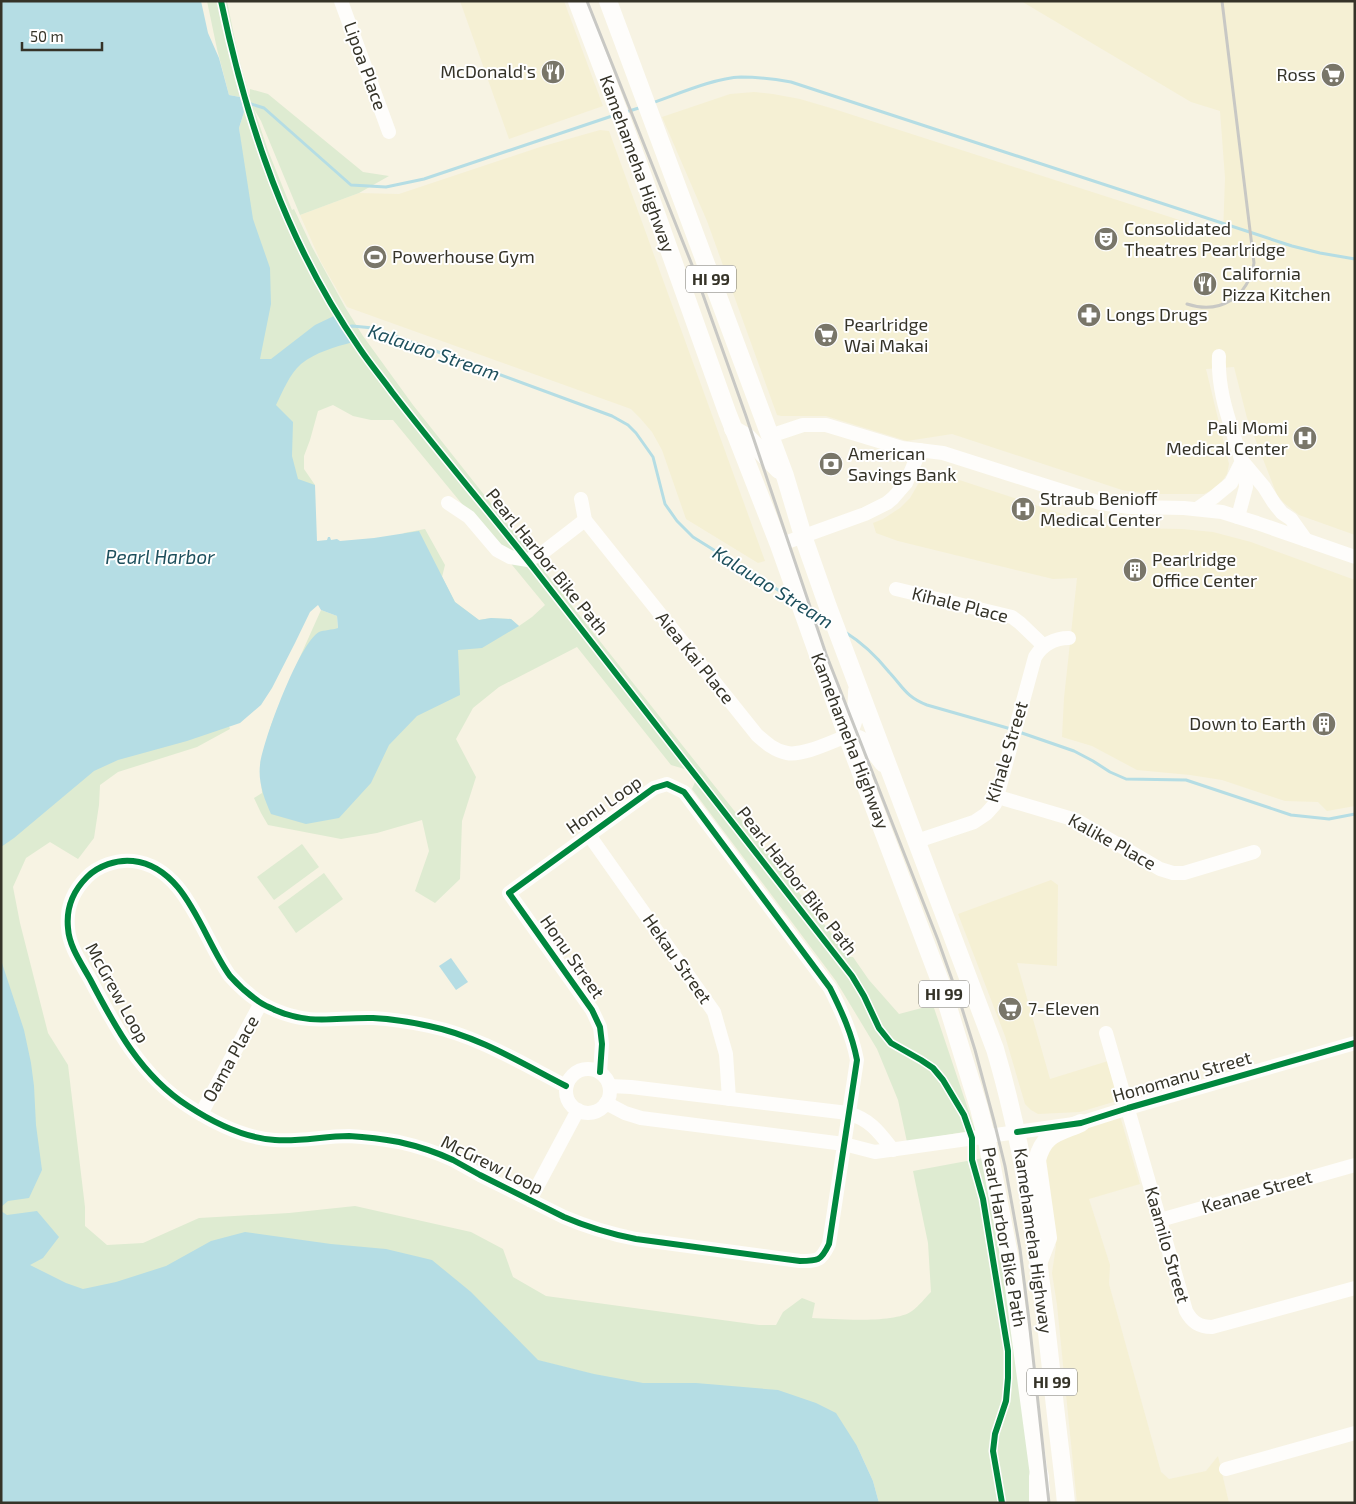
<svg xmlns="http://www.w3.org/2000/svg" width="1356" height="1504" viewBox="0 0 1356 1504" font-family="'Exo 2',sans-serif">
	<style>
		.built { fill: #f5f0d4 }
		.green { fill: #deebd1 }
		.water { fill: #b5dde4 }
		.lines { fill: none; stroke-linecap: round; stroke-linejoin: round }
		.stream { stroke: #b5dde4; stroke-width: 3 }
		.minor { stroke: #fefdfb; stroke-width: 14 }
		.major { stroke: #fefdfb; stroke-width: 18 }
		.highway { stroke: #fefdfb; stroke-width: 20 }
		.rail { stroke: #c8c8c4; stroke-width: 3 }
		.cycleway-casing { stroke: #fff; stroke-width: 9 }
		.cycleway { stroke: #00873e; stroke-width: 6 }
		.labels { text-anchor: middle; stroke-width: 4; stroke-linejoin: round; paint-order: stroke }
		.shield { fill: #fff; stroke: #727068; stroke-width: 1 }
		.shield-label { font-size: 16px; font-weight: bold; fill: #353328 }
		.street-label { font-size: 18px; fill: #353328; stroke: #fff }
		.poi-label { font-size: 18px; fill: #353328; stroke: #fff; text-anchor: start }
		.water-label { font-size: 19px; font-style: italic; fill: #1d4f5c; stroke: #fff }
	</style>
	<rect width="100%" height="100%" fill="#f7f3e3"/>
	<g class="built">
		<polygon points="460,1 564,1 603,106 509,139"/>
		<polygon points="1021,1 1355,1 1355,535 1299,515 1284,503 1277,495 1247,418 1234,367 1206,369 1229,464 1227,474 1220,484 1212,490 1204,494 1149,494 1122,490 952,434 907,441 826,416 781,416 777,415 707,221 662,117 730,94 754,92 773,94 800,99 834,109 1223,234 1225,178 1220,111 1191,102"/>
		<polygon points="600,130 609,131 765,561 758,563 686,519 662,450 652,432 640,418 631,409 347,307 321,262 300,215 359,193 399,194 540,147"/>
		<polygon points="927,472 935,472 1084,521 1100,524 1125,528 1182,529 1213,532 1251,542 1355,580 1355,806 1327,811 1318,802 1285,801 1222,780 1190,775 1137,770 1092,746 1062,737 1064,698 1077,578 1053,579 898,541 876,533 873,523 883,519 900,508 910,498 921,479"/>
		<polygon points="1051,880 1058,885 1057,966 1017,963 1050,1079 1108,1061 1120,1100 1080,1112 1038,1114 1031,1110 1025,1104 1005,1036 958,914"/>
		<polygon points="1120,1116 1140,1184 1089,1199 1110,1265 1109,1284 1161,1472 1169,1479 1206,1471 1218,1456 1229,1503 1077,1503 1057,1305 1052,1273 1056,1246 1046,1169 1045,1153 1054,1139"/>
	</g>
	<g class="green">
		<polygon points="207,1 227,1 238,55 249,95 250,94 250,89 268,94 363,172 389,176 359,193 300,215 261,121 254,109 269,153 292,210 294,209 312,247 345,307 363,336 413,405 850,957 853,957 869,980 899,1014 933,1005 975,1130 907,1142 898,1100 877,1049 836,981 692,789 695,782 688,770 671,765 577,647 499,687 473,708 456,739 476,777 462,821 460,879 435,903 415,891 429,851 422,820 377,833 341,839 268,825 261,813 254,798 262,793 260,765 271,725 286,688 321,610 337,616 338,629 294,697 404,533 425,529 445,565 442,577 455,602 479,620 491,618 511,619 519,626 532,617 545,605 393,420 371,420 353,416 333,405 318,411 310,440 304,456 304,469 315,485 309,496 291,488 265,413 271,359 260,360 249,222 239,128 244,112 240,97 229,95 217,49"/>
		<path d="M225,714l5,15 -33,18 -79,25 -18,13 -1,20 -5,33 -16,21 -28,-17 -24,16 -13,29 7,36 28,110 20,32 17,142v19l22,19 36,-2 56,-25 90,-5 66,-7 116,26 32,17 10,28 33,19 213,29h17l7,-13 19,-14 13,5 -3,15c24,1 82,6 100,-7 7,-5 13,-13 19,-19l-3,-49 -15,-72 70,-13 38,214 8,75 3,56h-153l-6,-22 -16,-35 -91,-40 -738,-120 -27,-63v-379l91,-80z"/>
		<polygon points="302,844 319,867 274,900 257,877"/>
		<polygon points="324,873 343,899 296,933 278,907"/>
	</g>
	<g class="water">
		<path d="M1,1h200l7,32 11,25 10,37 11,2 4,15 -5,16 14,91 17,49 1,36 -11,55h11l44,-34 21,-10 17,27c-18,5 -37,10 -52,22 -12,11 -18,27 -25,41l17,17 -1,34 6,23 17,6 2,56 10,-1 1,-3h2l1,3 6,-1 3,2 34,-3 45,-7 36,71 24,18 12,-2 20,1 8,7 -37,22 -24,2 2,45 -43,21 -28,29 -18,38 -32,35 -33,6 -35,-10c-7,-16 -13,-32 -11,-49 3,-24 39,-122 59,-133 5,-2 13,-2 19,-4l-1,-12 -16,-6 -3,-5 -8,7 -15,31 -23,45 -11,17 -21,18 -53,18 -69,19 -24,11 -80,67 -13,9z"/>
		<polygon points="451,958 468,982 456,990 439,966"/>
		<polygon points="1,960 24,1030 31,1063 34,1086 36,1125 42,1170 29,1198 8,1201 1,1207"/>
		<polygon points="1,1211 7,1215 37,1211 59,1237 43,1258 30,1265 66,1283 83,1289 116,1282 166,1266 211,1241 245,1232 331,1244 386,1249 432,1260 471,1292 538,1360 594,1374 643,1383 696,1383 778,1390 816,1403 836,1413 857,1446 873,1481 879,1503 1,1503"/>
	</g>
	<g class="lines">
		<g class="stream">
			<polyline points="241,103 245,102 264,108 351,185 386,187 424,179 615,115"/>
			<path d="M652,103c26,-9 62,-25 89,-26 18,0 33,2 50,5l501,164 28,7 35,6"/>
			<polyline points="626,112 642,107"/>
			<polyline points="341,328 352,326 373,328 612,416 628,425 636,433 653,457 665,504 677,521 693,537 791,598"/>
			<polyline points="809,609 825,619"/>
			<path d="M845,632c16,10 32,25 44,40 14,15 17,25 38,33l84,24"/>
			<polyline points="1019,732 1074,751 1093,761 1110,772 1126,779 1186,780 1291,815 1329,819 1355,814"/>
		</g>
		<g class="minor">
			<polyline points="341,1 389,132"/>
			<path d="M1219,356c-2,44 17,78 26,119l1,12 -8,30"/>
			<polyline points="770,436 803,425 826,425 902,448 943,453 1100,503 1129,507 1184,508 1222,512 1257,523 1355,557"/>
			<polyline points="1243,462 1264,487 1274,503 1282,513 1291,519 1306,540"/>
			<path d="M581,499l4,21 172,215c9,8 18,16 30,18 16,3 44,-11 60,-17"/>
			<polyline points="448,503 469,517 497,550 510,557 528,560 541,554 585,520"/>
			<polyline points="1197,509 1214,497 1231,483 1242,461"/>
			<polyline points="779,545 865,514 887,503 893,498 906,483 920,450"/>
			<polyline points="896,589 1012,617 1020,623 1044,646"/>
			<polyline points="998,797 1076,820 1160,869 1173,873 1184,873 1254,852"/>
			<polyline points="589,835 714,1012 726,1054 729,1099"/>
			<path d="M917,841l57,-19 12,-8 9,-10 40,-147c8,-13 19,-19 34,-19"/>
			<path d="M1106,1033l80,278c6,11 13,16 26,16l143,-39"/>
			<circle cx="588" cy="1091" r="22"/>
			<path d="M566,1086c-45,-23 -88,-50 -137,-60 -18,-4 -37,-7 -56,-8 -38,-1 -61,8 -98,-8 -6,-3 -12,-5 -17,-9 -10,-7 -20,-16 -28,-25 -28,-38 -43,-109 -97,-115 -16,-2 -35,5 -46,16 -14,14 -21,31 -19,51 1,18 13,35 22,51 25,48 51,97 98,127 26,17 55,32 87,34 25,2 49,-4 74,-4 17,1 34,3 50,6 18,4 37,10 54,18 9,5 18,10 27,15 28,14 56,28 84,42 23,10 47,17 72,22l164,22c18,0 21,0 29,-17l28,-184c-5,-26 -15,-48 -27,-72l-146,-196 -17,-8 -13,4 -145,105 83,117 8,17 2,17 -2,28"/>
			<path d="M610,1086l21,1 217,26c23,7 31,19 45,37"/>
			<polyline points="606,1103 625,1113 641,1118 844,1144 875,1152 1081,1123 1128,1108 1355,1043"/>
			<polyline points="201,1114 261,1003"/>
			<polyline points="530,1200 578,1110"/>
			<polyline points="1160,1220 1355,1165"/>
			<polyline points="1226,1469 1355,1433"/>
		</g>
		<g class="major">
			<polyline points="577,1 637,160 727,412 779,545 847,736 940,981 979,1108 986,1136 1011,1265 1041,1490"/>
			<path d="M608,1l177,475 18,60 25,71 167,442c32,107 45,218 57,329 4,42 10,83 14,125"/>
			<polyline points="733,429 747,437 779,470"/>
			<path d="M847,736c19,3 25,12 36,27"/>
			<path d="M847,736c8,-15 10,-28 10,-45"/>
			<path d="M1039,1261l9,-23 -11,-78c7,-27 21,-27 44,-37"/>
		</g>
		<polyline class="highway" points="1039,1476 1039,1503"/>
		<g class="rail">
			<polyline points="587,1 696,275 746,416 826,654 938,940 960,1002 975,1050 994,1121 1005,1166 1020,1249 1029,1320 1049,1503"/>
			<path d="M1187,304c33,11 61,-7 67,-41l-32,-262"/>
		</g>
		<g class="cycleway-casing">
			<g id="cycleway">
				<path d="M221,1c26,124 66,243 139,348 10,15 22,29 32,43 47,61 97,119 144,179 106,135 211,270 316,405l12,20 15,32 12,15 30,17 12,8 10,12 21,35 8,23v22l11,39 25,152v27l-2,23 -11,33 -2,17 9,52"/>
				<path d="M566,1086c-45,-23 -88,-50 -137,-60 -18,-4 -37,-7 -56,-8 -38,-1 -61,8 -98,-8 -6,-3 -12,-5 -17,-9 -10,-7 -20,-16 -28,-25 -28,-38 -43,-109 -97,-115 -16,-2 -35,5 -46,16 -14,14 -21,31 -19,51 1,18 13,35 22,51 25,48 51,97 98,127 26,17 55,32 87,34 25,2 49,-4 74,-4 17,1 34,3 50,6 18,4 37,10 54,18 9,5 18,10 27,15 28,14 56,28 84,42 23,10 47,17 72,22l164,22c18,0 21,0 29,-17l28,-184c-5,-26 -15,-48 -27,-72l-146,-196 -17,-8 -13,4 -145,105 83,117 8,17 2,17 -2,28"/>
				<polyline points="1017,1132 1081,1123 1128,1108 1355,1043"/>
			</g>
		</g>
		<use href="#cycleway" class="cycleway"/>
	</g>
	<defs>
		<g id="restaurant-disc" transform="scale(1.25)"><circle r="9.5" fill="#797669" stroke="#fff"/><path d="M-5-6h1v4h1v-4h1v4h1v-4h1v5L-1.5 .5V6h-2V.5L-5-1ZM5-6V6H3V1.5H1.5Q1.5-4 5-6Z" fill="#fff"/></g>
		<g id="supermarket-disc" transform="scale(1.25)"><circle r="9.5" fill="#797669" stroke="#fff"/><path d="M-6-5.5h2.5l.6 2H6L4.5 2H-2.5L-4.4-4H-6ZM-1.5 3.2a1.3 1.3 0 1 0 .1 0ZM3 3.2a1.3 1.3 0 1 0 .1 0Z" fill="#fff"/></g>
		<g id="theatre-disc" transform="scale(1.25)"><circle r="9.5" fill="#797669" stroke="#fff"/><path d="M-5-5.5Q0-4 5-5.5V0Q5 5 0 6Q-5 5-5 0ZM-3.3-2.5H-1v1.5H-3.3ZM1-2.5H3.3v1.5H1ZM-2.8 1Q0 5.5 2.8 1Z" fill="#fff"/></g>
		<g id="stadium-disc" transform="scale(1.25)"><circle r="9.5" fill="#797669" stroke="#fff"/><path d="M0-5a6.5 5 0 1 0 0 10a6.5 5 0 1 0 0-10ZM-3.5-1.8h7v3.6h-7Z" fill="#fff"/></g>
		<g id="pharmacy-disc" transform="scale(1.25)"><circle r="9.5" fill="#797669" stroke="#fff"/><path d="M-2-6h4v4h4v4h-4v4h-4v-4h-4v-4h4Z" fill="#fff"/></g>
		<g id="hospital-disc" transform="scale(1.25)"><circle r="9.5" fill="#797669" stroke="#fff"/><path d="M-5-5h3v3.5h4V-5h3V5h-3V1.5h-4V5h-3Z" fill="#fff"/></g>
		<g id="bank-disc" transform="scale(1.25)"><circle r="9.5" fill="#797669" stroke="#fff"/><path d="M-6-4H6V4H-6ZM0-2.3a2.3 2.3 0 1 0 0 4.6a2.3 2.3 0 1 0 0-4.6Z" fill="#fff"/></g>
		<g id="building-disc" transform="scale(1.25)"><circle r="9.5" fill="#797669" stroke="#fff"/><path d="M-4-6H4V6H1V3H-1V6H-4ZM-2.5-4.3h1.7v1.8h-1.7ZM.8-4.3h1.7v1.8H.8ZM-2.5-1h1.7V.8h-1.7ZM.8-1h1.7V.8H.8Z" fill="#fff"/></g>
	</defs>
	<g fill-rule="evenodd">
		<use href="#restaurant-disc" x="553" y="72"/>
		<use href="#supermarket-disc" x="1333" y="75"/>
		<use href="#theatre-disc" x="1106" y="239"/>
		<use href="#stadium-disc" x="375" y="257"/>
		<use href="#restaurant-disc" x="1205" y="284"/>
		<use href="#pharmacy-disc" x="1089" y="315"/>
		<use href="#supermarket-disc" x="826" y="335"/>
		<use href="#hospital-disc" x="1305" y="438"/>
		<use href="#bank-disc" x="831" y="464"/>
		<use href="#hospital-disc" x="1023" y="509"/>
		<use href="#building-disc" x="1135" y="570"/>
		<use href="#building-disc" x="1324" y="724"/>
		<use href="#supermarket-disc" x="1010" y="1009"/>
	</g>
	<g class="labels">
		<g class="shield">
			<rect x="686" y="265.5" width="50" height="27" rx="4"/>
			<rect x="919" y="980.5" width="50" height="27" rx="4"/>
			<rect x="1027" y="1368.5" width="50" height="27" rx="4"/>
		</g>
		<g class="shield-label">
			<text x="711" y="285">HI 99</text>
			<text x="944" y="1000">HI 99</text>
			<text x="1052" y="1388">HI 99</text>
		</g>
		<g class="street-label">
			<text transform="translate(365 66) rotate(70)" y="6">Lipoa Place</text>
			<text transform="translate(637 164) rotate(70)" y="6">Kamehameha Highway</text>
			<text transform="translate(547 562) rotate(51)" y="6">Pearl Harbor Bike Path</text>
			<text transform="translate(960 605) rotate(14)" y="6">Kihale Place</text>
			<text transform="translate(695 658) rotate(51)" y="6">Aiea Kai Place</text>
			<text transform="translate(850 741) rotate(69)" y="6">Kamehameha Highway</text>
			<text transform="translate(1007 752) rotate(-73)" y="6">Kihale Street</text>
			<text transform="translate(604 805) rotate(-35)" y="6">Honu Loop</text>
			<text transform="translate(1112 842) rotate(29)" y="6">Kalike Place</text>
			<text transform="translate(797 881) rotate(52)" y="6">Pearl Harbor Bike Path</text>
			<text transform="translate(572 957) rotate(55)" y="6">Honu Street</text>
			<text transform="translate(677 959) rotate(55)" y="6">Hekau Street</text>
			<text transform="translate(117 993) rotate(61)" y="6">McGrew Loop</text>
			<text transform="translate(231 1059) rotate(-61)" y="6">Oama Place</text>
			<text transform="translate(1182 1077) rotate(-16)" y="6">Honomanu Street</text>
			<text transform="translate(492 1165) rotate(26)" y="6">McGrew Loop</text>
			<text transform="translate(1257 1192) rotate(-16)" y="6">Keanae Street</text>
			<text transform="translate(1004 1237) rotate(80)" y="6">Pearl Harbor Bike Path</text>
			<text transform="translate(1033 1241) rotate(82)" y="6">Kamehameha Highway</text>
			<text transform="translate(1167 1245) rotate(74)" y="6">Kaamilo Street</text>
		</g>
		<g class="poi-label">
			<text x="536" y="78" text-anchor="end">McDonald's</text>
			<text x="1316" y="81" text-anchor="end">Ross</text>
			<text x="1124" y="235">Consolidated<tspan x="1124" dy="21">Theatres Pearlridge</tspan></text>
			<text x="392" y="263">Powerhouse Gym</text>
			<text x="1222" y="280">California<tspan x="1222" dy="21">Pizza Kitchen</tspan></text>
			<text x="1106" y="321">Longs Drugs</text>
			<text x="844" y="331">Pearlridge<tspan x="844" dy="21">Wai Makai</tspan></text>
			<text x="1288" y="434" text-anchor="end">Pali Momi<tspan x="1288" dy="21">Medical Center</tspan></text>
			<text x="848" y="460">American<tspan x="848" dy="21">Savings Bank</tspan></text>
			<text x="1040" y="505">Straub Benioff<tspan x="1040" dy="21">Medical Center</tspan></text>
			<text x="1152" y="566">Pearlridge<tspan x="1152" dy="21">Office Center</tspan></text>
			<text x="1306" y="730" text-anchor="end">Down to Earth</text>
			<text x="1028" y="1015">7-Eleven</text>
		</g>
		<g class="water-label">
			<text transform="translate(434 352) rotate(19)" y="7">Kalauao Stream</text>
			<text x="160" y="564">Pearl Harbor</text>
			<text transform="translate(773 587) rotate(32)" y="7">Kalauao Stream</text>
		</g>
	</g>
	<rect width="1356" height="1504" fill="none" stroke="#353328" stroke-width="5"/>
	<path d="M22 42v8h80v-8" fill="none" stroke="#353328" stroke-width="2.5"/>
	<text x="30" y="42" font-size="15" fill="#353328" stroke="#ffffff" stroke-width="4" paint-order="stroke">50 m</text>
</svg>
